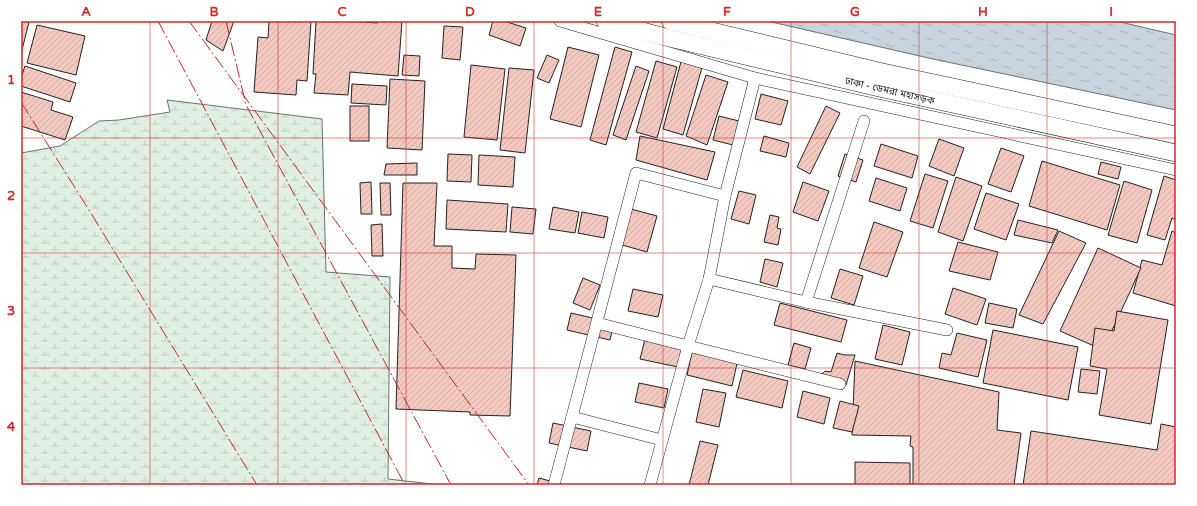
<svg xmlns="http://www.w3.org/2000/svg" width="1197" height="506" viewBox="0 0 1197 506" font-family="'Varela Round','Noto Sans Bengali',sans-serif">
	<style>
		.wetland { fill: url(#wetland-marsh); stroke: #6f6f6f }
		.water { fill: url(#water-ripples); stroke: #6f6f6f }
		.building { fill: url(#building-hatch); stroke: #222 }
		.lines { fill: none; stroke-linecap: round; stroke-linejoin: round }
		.street-casing { stroke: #222; stroke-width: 12 }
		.primary-casing { stroke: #222; stroke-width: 18 }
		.street { stroke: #fff; stroke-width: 11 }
		.primary { stroke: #fff; stroke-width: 17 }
		.power { stroke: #c62828; stroke-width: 1; stroke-dasharray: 14 3 2 3; stroke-linecap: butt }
		.grid { fill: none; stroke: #d62828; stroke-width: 1; stroke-opacity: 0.55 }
		.labels { text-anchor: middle; stroke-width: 3; stroke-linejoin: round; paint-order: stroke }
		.street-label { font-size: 10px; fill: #222; stroke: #fff }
		.neatline { fill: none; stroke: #d62828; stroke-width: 1.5 }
		.grid-label { font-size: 13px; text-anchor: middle; font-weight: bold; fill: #d62828 }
	</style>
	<defs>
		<pattern id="wetland-marsh" width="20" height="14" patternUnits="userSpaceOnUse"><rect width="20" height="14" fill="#e0efe3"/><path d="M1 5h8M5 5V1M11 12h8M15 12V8" fill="none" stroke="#c0cdc2"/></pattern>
		<pattern id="water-ripples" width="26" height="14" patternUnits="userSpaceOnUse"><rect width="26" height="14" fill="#c7d3dd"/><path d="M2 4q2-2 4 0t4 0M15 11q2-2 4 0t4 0" fill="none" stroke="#abb5bd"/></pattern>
		<pattern id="building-hatch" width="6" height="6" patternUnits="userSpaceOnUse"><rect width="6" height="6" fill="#f3c9c0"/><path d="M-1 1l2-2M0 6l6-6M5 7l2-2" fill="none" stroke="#d0aca5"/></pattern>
	</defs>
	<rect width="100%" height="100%" fill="#fff"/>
	<polygon class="wetland" points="167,100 322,119 326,272 390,277 388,479 441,485 23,485 21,482 21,153 60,146 99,121 119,120 170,112"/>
	<polygon class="water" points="767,21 1116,21 1176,35 1176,110 933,59"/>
	<g class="building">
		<polygon points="21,21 29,22 21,54"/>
		<polygon points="212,21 234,21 223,51 206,40"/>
		<polygon points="269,21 311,21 307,81 297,80 296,95 254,92 258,37 268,38"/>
		<polygon points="316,21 349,21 377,23 377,21 402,21 398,76 350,72 348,95 314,93 316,74 313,74"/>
		<polygon points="493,21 504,21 526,28 520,46 489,35"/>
		<polygon points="37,25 85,36 76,75 27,63"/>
		<polygon points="444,26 463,27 460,60 442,58"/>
		<polygon points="568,47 599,55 581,127 550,119"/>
		<polygon points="615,47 632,52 606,145 590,140"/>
		<polygon points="404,55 420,56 419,76 402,75"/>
		<polygon points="547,55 559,60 549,83 537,78"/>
		<polygon points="682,58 703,64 683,135 663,129"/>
		<polygon points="656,61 677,67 657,138 636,132"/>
		<polygon points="471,65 505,69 497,140 464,137"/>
		<polygon points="25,66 76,83 70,102 21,86 21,78"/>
		<polygon points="636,66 649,71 626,140 613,135"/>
		<polygon points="509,68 534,70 525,153 500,150"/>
		<polygon points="706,75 728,82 707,145 686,136"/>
		<polygon points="390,79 425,81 422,150 387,148"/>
		<polygon points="352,84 387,86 386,105 351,103"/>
		<polygon points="21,92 53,102 51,110 73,117 65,140 21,126"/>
		<polygon points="761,94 788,101 781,125 755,119"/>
		<rect x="350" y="106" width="19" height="35"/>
		<polygon points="826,106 840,113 810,174 797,167"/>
		<polygon points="719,116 739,121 733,145 713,140"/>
		<polygon points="640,136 715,152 707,180 636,160"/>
		<polygon points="764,136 789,143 786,157 760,151"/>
		<polygon points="939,139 964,148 954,176 929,166"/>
		<polygon points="881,144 918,156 912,178 874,166"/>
		<polygon points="1001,148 1024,156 1011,192 988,184"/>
		<polygon points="448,154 472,155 471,182 447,181"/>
		<polygon points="845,154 863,160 856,182 838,176"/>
		<polygon points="479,155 515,157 513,187 478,185"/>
		<polygon points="1042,161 1120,185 1107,230 1029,206"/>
		<polygon points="1101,162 1121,167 1118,179 1098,174"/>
		<polygon points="417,163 417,175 384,175 386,164"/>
		<polygon points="925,174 948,181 933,228 910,221"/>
		<polygon points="1164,176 1176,180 1176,220 1172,218 1165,240 1147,235"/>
		<polygon points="956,177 982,186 963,241 938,232"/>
		<polygon points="876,178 907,188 900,211 869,201"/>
		<polygon points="1124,181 1152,190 1137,243 1108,235"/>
		<polygon points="371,182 372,214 361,214 360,183"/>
		<polygon points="803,182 829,191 818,221 793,212"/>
		<polygon points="380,183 390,183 391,215 381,215"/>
		<polygon points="403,183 437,183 434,246 452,246 452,268 475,269 476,254 516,255 510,416 470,415 470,412 396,409"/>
		<polygon points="739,191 756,195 749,224 731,219"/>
		<polygon points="986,193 1019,204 1006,240 974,229"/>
		<polygon points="447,200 508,204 506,232 446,229"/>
		<polygon points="512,207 536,209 533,234 510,232"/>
		<polygon points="553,207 579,212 575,233 549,229"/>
		<polygon points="631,209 657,216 647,252 622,245"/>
		<polygon points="582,212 608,217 604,238 578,233"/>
		<polygon points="770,215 779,217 777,228 781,229 778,245 764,242"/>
		<polygon points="1018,220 1058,230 1052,243 1014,235"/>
		<polygon points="874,222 903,232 887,277 859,268"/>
		<polygon points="382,224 383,256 372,256 371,225"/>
		<polygon points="1059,231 1086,243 1043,324 1019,315"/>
		<polygon points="1172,231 1176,233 1176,306 1133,293 1142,260 1162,265"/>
		<polygon points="958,242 998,252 990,280 949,271"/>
		<polygon points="1098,248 1141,268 1103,350 1060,331"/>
		<polygon points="765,259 783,263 777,287 760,282"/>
		<polygon points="840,269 863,276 854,305 831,298"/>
		<polygon points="583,278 600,285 590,310 573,303"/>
		<polygon points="953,288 986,299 977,325 945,314"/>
		<polygon points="633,289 663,295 658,317 628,311"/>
		<polygon points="780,303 847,320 841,342 774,325"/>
		<polygon points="989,303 1017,309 1013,328 985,323"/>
		<polygon points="1117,311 1168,320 1151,424 1099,415 1107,369 1090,366 1095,328 1114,331"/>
		<polygon points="571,313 614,323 610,340 567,330"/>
		<polygon points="883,325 910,332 902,365 875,359"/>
		<polygon points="993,330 1078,347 1068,400 983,383"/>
		<polygon points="957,333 987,340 978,377 939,368 942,353 951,355"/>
		<polygon points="645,339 682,347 678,367 640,359"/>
		<polygon points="794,343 811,348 805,369 788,365"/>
		<polygon points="693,348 738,359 732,386 687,375"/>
		<polygon points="837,353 845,355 855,355 846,385 836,388 821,375 825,371 831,372"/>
		<polygon points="855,361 999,392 997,430 1021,433 1014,485 913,485 913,447 910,446 911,436 852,435"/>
		<polygon points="1081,369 1100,371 1097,394 1078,392"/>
		<polygon points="743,370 788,381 782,408 736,397"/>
		<polygon points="639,383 668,389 664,408 635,402"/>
		<polygon points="703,389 726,393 719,427 696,422"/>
		<polygon points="803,391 830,398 824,424 797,417"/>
		<polygon points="840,401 859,406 852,432 833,428"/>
		<polygon points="553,423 591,431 587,451 549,443"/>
		<polygon points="1161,424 1176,427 1176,485 1023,485 1031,431 1157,450"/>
		<polygon points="700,441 718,445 708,485 689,485"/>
		<polygon points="855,462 910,463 910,485 855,485"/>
		<polygon points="539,478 565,485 537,485"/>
	</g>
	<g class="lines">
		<g class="street-casing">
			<g id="street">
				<polyline points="560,21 755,78 1176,170"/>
				<polyline points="755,78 725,196 709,279 688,346 840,384"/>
				<polyline points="709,279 806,302 947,330"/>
				<polyline points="806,302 864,121"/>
				<polyline points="597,323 688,346 650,485"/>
				<polyline points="572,417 662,440"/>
				<polyline points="554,485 636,173 725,196"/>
			</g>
		</g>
		<g class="primary-casing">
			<g id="primary">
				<polyline points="605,21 661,36 875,87 1176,153"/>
				<polyline points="670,21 878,71 1176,135"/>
			</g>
		</g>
		<use href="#street" class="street"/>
		<use href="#primary" class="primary"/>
		<g class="power">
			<polyline points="158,21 405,485"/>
			<polyline points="189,21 529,485"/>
			<polyline points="226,21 246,105 451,485"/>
			<polyline points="21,102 89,210 257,485"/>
		</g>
	</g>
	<path class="grid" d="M150,21v464M278,21v464M406,21v464M534,21v464M663,21v464M791,21v464M919,21v464M1047,21v464M21,138h1155M21,253h1155M21,368h1155"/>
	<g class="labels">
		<g class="street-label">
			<text transform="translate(890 90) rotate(13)" y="4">ঢাকা - ডেমরা মহাসড়ক</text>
		</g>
	</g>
	<rect width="1197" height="506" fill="none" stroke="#ffffff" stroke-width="44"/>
	<rect x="22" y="22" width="1153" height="462" class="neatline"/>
	<g class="grid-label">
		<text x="86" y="16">A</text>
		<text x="214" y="16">B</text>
		<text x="342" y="16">C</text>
		<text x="470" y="16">D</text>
		<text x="598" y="16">E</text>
		<text x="727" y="16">F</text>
		<text x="855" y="16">G</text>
		<text x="983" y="16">H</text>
		<text x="1111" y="16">I</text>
		<text x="11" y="84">1</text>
		<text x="11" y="200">2</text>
		<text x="11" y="315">3</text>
		<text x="11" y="431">4</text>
	</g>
</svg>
